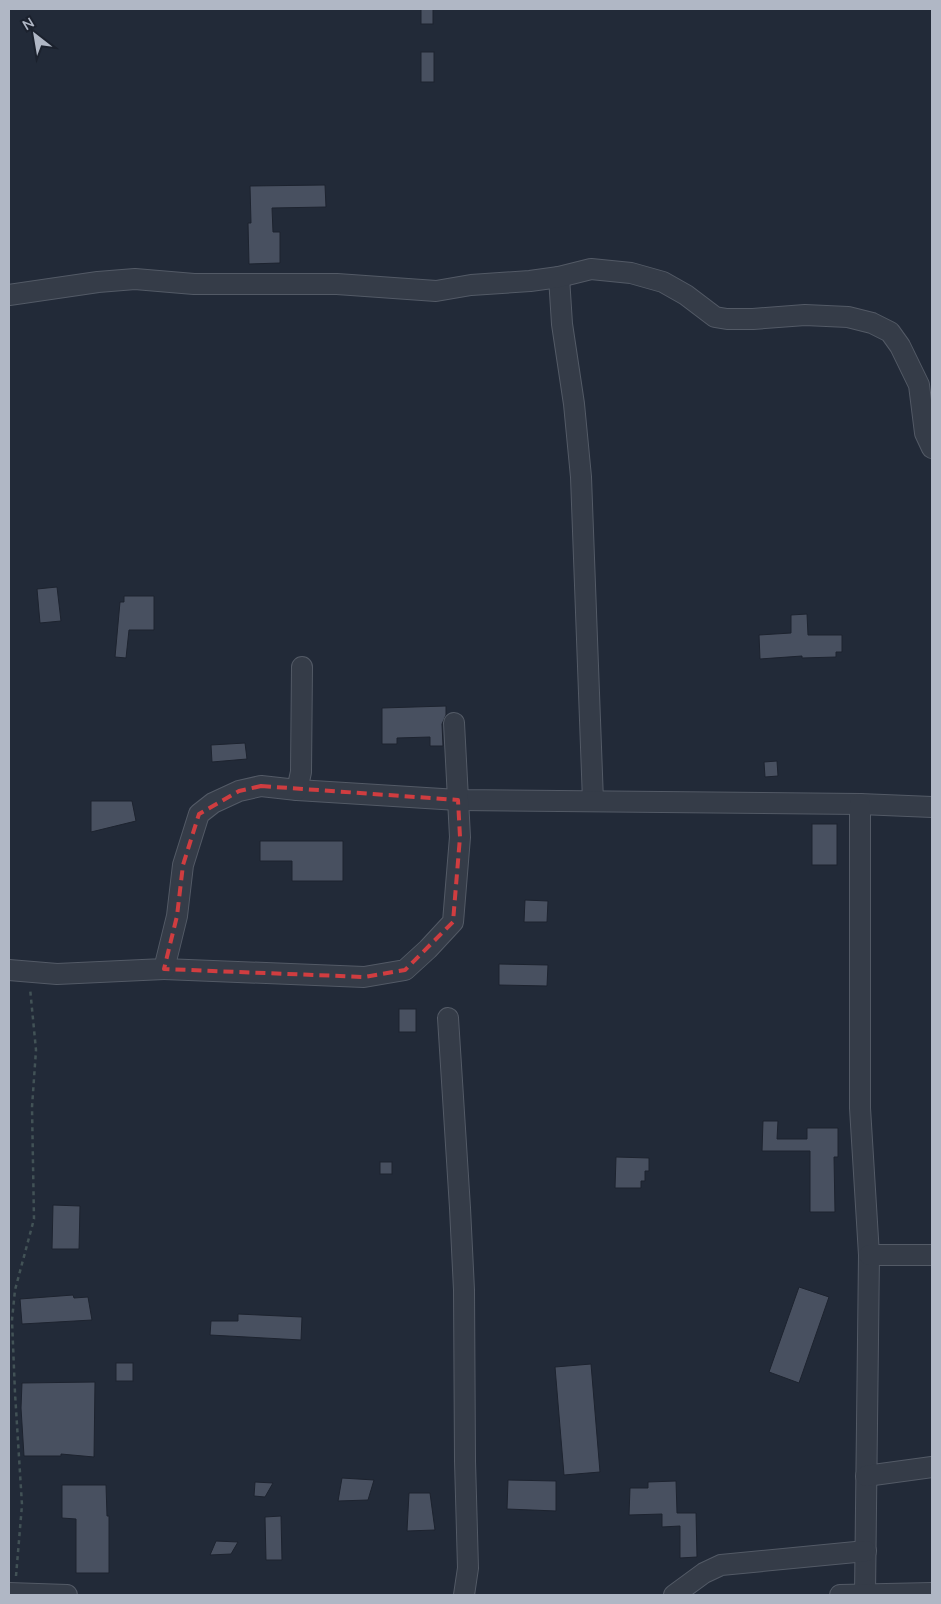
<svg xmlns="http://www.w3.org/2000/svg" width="941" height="1604" viewBox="0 0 941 1604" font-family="Mulish,sans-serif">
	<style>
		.building { fill: #485060; stroke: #1d232f }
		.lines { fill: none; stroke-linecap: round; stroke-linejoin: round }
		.minor-casing { stroke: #535a66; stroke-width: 22 }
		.path { stroke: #425256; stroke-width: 2.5; stroke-dasharray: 4 4; stroke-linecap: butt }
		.minor { stroke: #353c48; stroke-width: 20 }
		.marked { fill: none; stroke: #d03d40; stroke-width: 4; stroke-dasharray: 10 6; stroke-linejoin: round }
	</style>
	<rect width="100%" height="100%" fill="#222a38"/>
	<g class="building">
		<rect x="421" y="9" width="12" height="15"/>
		<rect x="421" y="52" width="13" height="30"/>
		<polygon points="325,185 326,207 272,208 273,232 280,232 280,263 249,264 248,223 251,223 250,186"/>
		<polygon points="57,587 61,621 40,623 37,589"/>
		<polygon points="124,596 154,596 154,630 129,630 126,658 115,657 120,602 124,602"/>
		<polygon points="807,614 808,635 842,635 842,652 836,652 836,657 802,658 802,656 760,659 759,635 791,633 791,615"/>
		<polygon points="446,706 446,715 442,724 443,746 430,746 430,737 397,738 397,744 382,744 382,708"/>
		<polygon points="245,743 247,759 212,762 211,745"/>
		<polygon points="777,761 778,776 765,777 764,762"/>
		<polygon points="91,801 132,801 136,821 91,832"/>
		<rect x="812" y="824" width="25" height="41"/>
		<polygon points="260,841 343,841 343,881 292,881 292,861 260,861"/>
		<polygon points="525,900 548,901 547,922 524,922"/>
		<polygon points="499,964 548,965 547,986 499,985"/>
		<rect x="399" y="1009" width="17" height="23"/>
		<polygon points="763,1121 778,1121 777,1139 807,1139 807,1128 838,1128 838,1157 834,1157 835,1212 810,1212 810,1151 762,1151"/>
		<polygon points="616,1157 649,1158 649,1171 645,1171 645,1181 641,1181 641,1188 615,1188"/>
		<rect x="380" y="1162" width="12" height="12"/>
		<polygon points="53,1205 80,1206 79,1249 52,1249"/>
		<polygon points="799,1287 829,1297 799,1383 769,1372"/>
		<polygon points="73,1295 74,1298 88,1297 92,1320 22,1324 20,1299"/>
		<polygon points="238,1314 302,1317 301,1340 210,1335 211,1321 238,1321"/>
		<rect x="116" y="1363" width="17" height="18"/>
		<polygon points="591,1364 600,1472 564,1475 555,1367"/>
		<polygon points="95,1382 94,1457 61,1454 61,1456 24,1456 21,1408 22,1383"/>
		<polygon points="342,1478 374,1480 368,1500 338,1501"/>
		<polygon points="508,1480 556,1481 556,1511 507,1509"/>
		<polygon points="676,1481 677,1513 696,1513 697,1557 680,1558 680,1526 662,1527 662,1514 629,1515 630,1488 648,1488 648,1482"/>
		<polygon points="255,1482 273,1483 265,1497 254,1496"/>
		<polygon points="62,1485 106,1485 107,1516 109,1516 109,1573 76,1573 76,1519 62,1518"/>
		<polygon points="409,1493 430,1493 435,1530 407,1531"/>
		<polygon points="281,1516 282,1560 266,1560 265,1517"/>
		<polygon points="216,1541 238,1542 231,1554 210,1555"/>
	</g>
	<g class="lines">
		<g class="minor-casing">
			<g id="minor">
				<polyline points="559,277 562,324 574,404 581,477 593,801"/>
				<polyline points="9,295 98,282 135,279 194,284 337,284 436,291 471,285 530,281 559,277 591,269 631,273 663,282 686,295 715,317 727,319 753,319 805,315 848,317 872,323 890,332 900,346 919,385 925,433 932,448"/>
				<polyline points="297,790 458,800 860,804 932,807"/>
				<polyline points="860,804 860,1108 869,1255 865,1594"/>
				<polyline points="164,969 364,977 405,970 428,949 453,922 460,837 454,723"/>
				<polyline points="9,970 57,974 164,969 177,916 183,865 199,814 213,803 239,791 261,786 297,790 301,772 302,667"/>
				<polyline points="448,1018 460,1208 464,1290 465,1461 468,1568 464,1595"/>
				<polyline points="869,1255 932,1255"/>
				<polyline points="866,1476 932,1467"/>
				<polyline points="9,1593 67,1595"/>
				<polyline points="674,1595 704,1573 721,1565 866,1551"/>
				<polyline points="840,1595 932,1593"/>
			</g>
		</g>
		<polyline class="path" points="16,1576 22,1505 15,1393 12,1320 15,1290 34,1219 32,1107 36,1050 30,988"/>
		<use href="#minor" class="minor"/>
	</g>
	<path class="marked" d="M261,786l197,14 2,37 -7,85 -48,48 -41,7 -200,-8 13,-53 6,-51 16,-51 40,-23z"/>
	<rect width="941" height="1604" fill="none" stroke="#b0b7c5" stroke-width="20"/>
	<g transform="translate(35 35) rotate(329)" stroke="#1b212d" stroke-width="4" paint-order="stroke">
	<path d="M0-4L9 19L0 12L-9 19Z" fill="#b0b7c5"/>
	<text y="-8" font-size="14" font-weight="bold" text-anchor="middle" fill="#b0b7c5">N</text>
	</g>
</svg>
